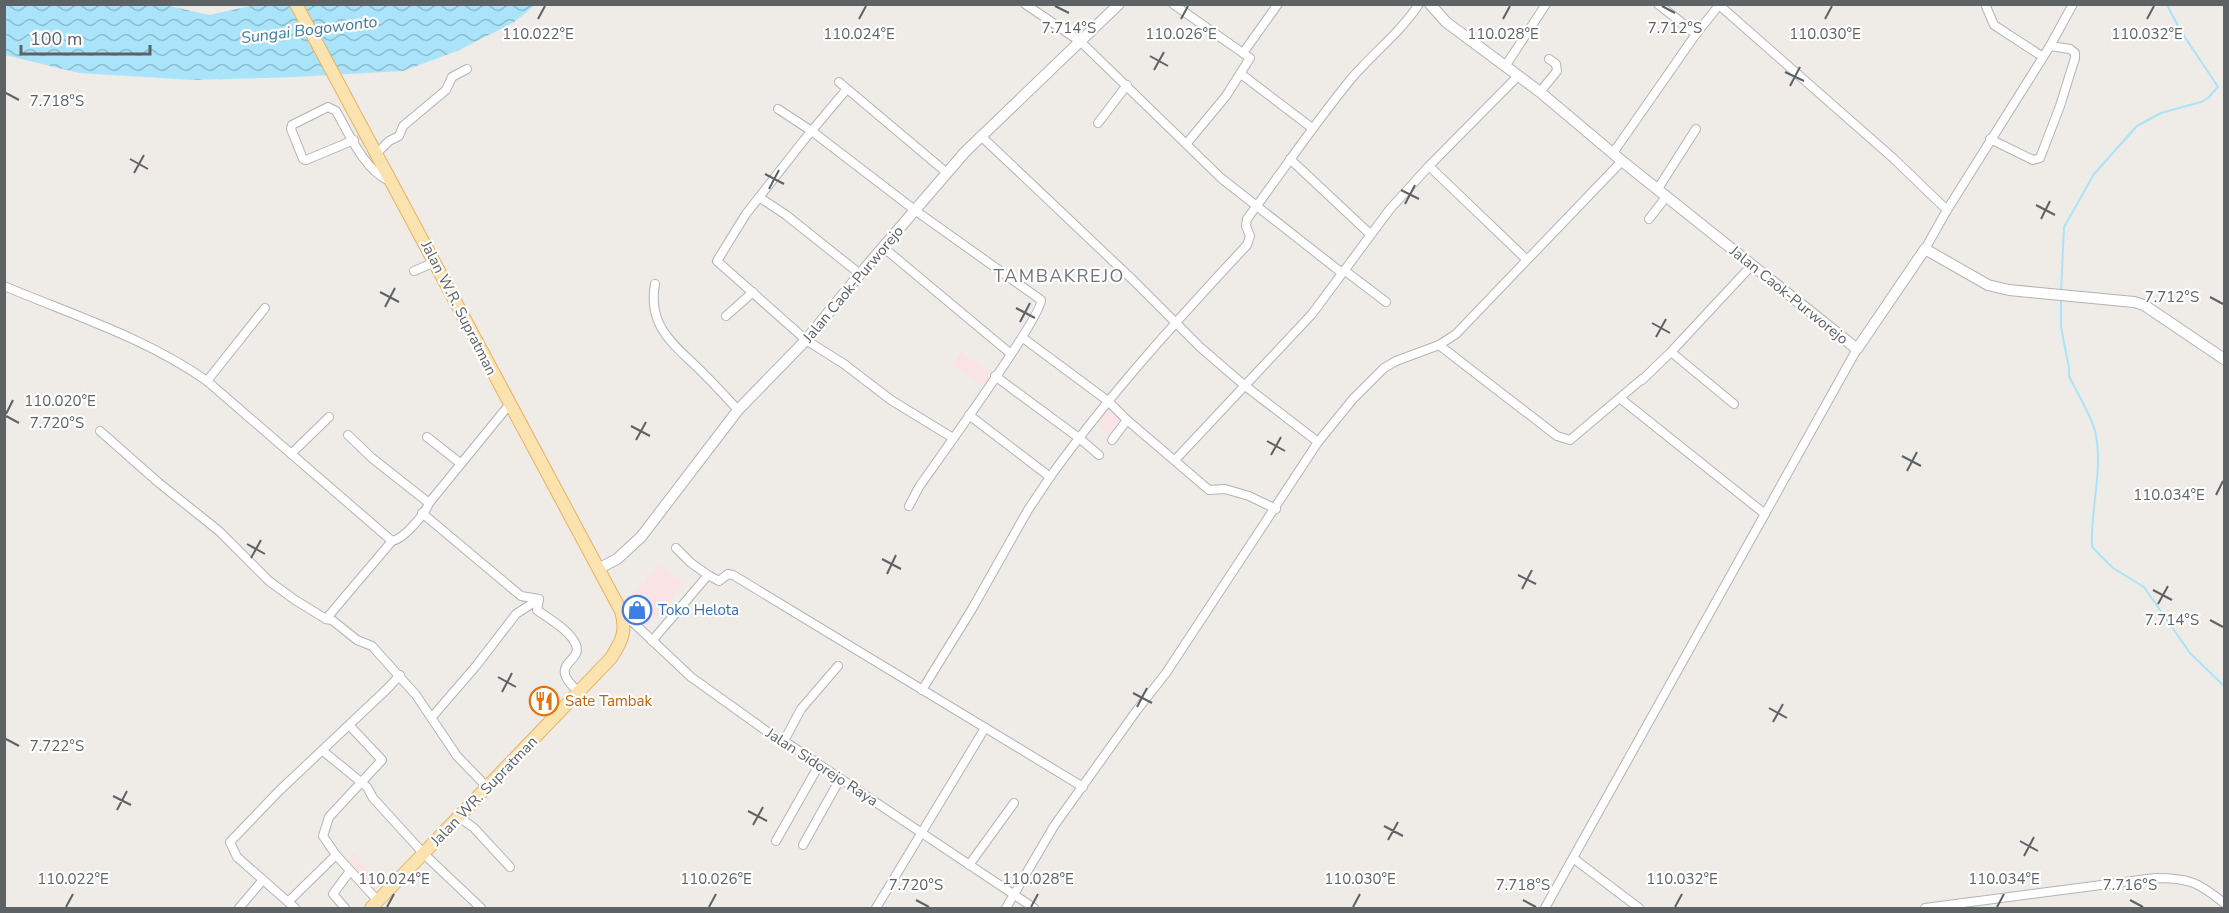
<svg xmlns="http://www.w3.org/2000/svg" width="2229" height="913" viewBox="0 0 2229 913" font-family="'Nunito Sans',sans-serif">
	<style>
		.medical { fill: #fae3e5 }
		.water { fill: url(#water-waves) }
		.lines { fill: none; stroke-linecap: round; stroke-linejoin: round }
		.stream { stroke: #aae4fb; stroke-width: 2 }
		.minor-casing { stroke: #b1b4b7; stroke-width: 10 }
		.tertiary-casing { stroke: #b1b4b7; stroke-width: 12 }
		.primary-casing { stroke: #eab063; stroke-width: 14 }
		.minor { stroke: #fff; stroke-width: 8 }
		.tertiary { stroke: #fff; stroke-width: 10 }
		.primary { stroke: #fbe3af; stroke-width: 12 }
		.ticks { fill: none; stroke: #5d6265; stroke-width: 2 }
		.labels { text-anchor: middle; stroke-width: 4.5; stroke-linejoin: round; paint-order: stroke }
		.street-label { font-size: 15px; fill: #5d6265; stroke: #fff }
		.shop-label { font-size: 15px; fill: #366cbe; stroke: #fff; text-anchor: start }
		.food-label { font-size: 15px; fill: #c56008; stroke: #fff; text-anchor: start }
		.water-label { font-size: 16px; font-style: italic; fill: #417b9b; stroke: #fff }
		.quarter-label { font-size: 18px; letter-spacing: 1.5px; fill: #6e7477; stroke: #fff }
		.ticks-label { font-size: 15px; text-anchor: middle; fill: #5d6265; stroke: #fff; stroke-width: 4.5; stroke-linejoin: round; paint-order: stroke }
	</style>
	<defs>
		<pattern id="water-waves" width="16" height="10" patternUnits="userSpaceOnUse" patternTransform="scale(1.5)"><rect width="16" height="10" fill="#aae4fb"/><path d="M0 5q4-4 8 0t8 0" fill="none" stroke="#8ebccf"/></pattern>
	</defs>
	<rect width="100%" height="100%" fill="#efebe6"/>
	<g class="medical">
		<polygon points="961,352 995,376 987,389 952,365"/>
		<polygon points="1107,408 1123,419 1110,437 1096,423"/>
		<polygon points="660,564 684,584 646,626 623,600 641,587"/>
		<polygon points="355,854 381,885 372,893 346,861"/>
	</g>
	<polygon class="water" points="161,4 209,15 259,4 535,5 513,23 457,51 403,71 295,77 193,80 79,73 5,55 4,5"/>
	<g class="lines">
		<g class="stream">
			<path d="M2061,293l3,-66 30,-53 43,-48 24,-13 40,-11 7,-4 10,-11c-17,-27 -38,-53 -51,-83"/>
			<path d="M2061,298v29l8,41v8c8,17 21,37 26,55 9,39 -5,77 -3,116l21,21 31,19 46,66 34,33"/>
		</g>
		<g class="minor-casing">
			<g id="minor">
				<polyline points="1025,4 1081,42 1221,178 1342,273"/>
				<polyline points="1173,4 1250,58 1226,96 1187,143"/>
				<polyline points="1658,4 1696,34"/>
				<polyline points="1985,4 1994,25 2043,57"/>
				<polyline points="1719,5 1893,158 1947,210"/>
				<polyline points="1243,53 1278,4"/>
				<polyline points="1506,65 1546,4"/>
				<polyline points="1241,74 1312,128"/>
				<polyline points="1518,76 1429,166 1526,259"/>
				<polyline points="839,82 947,173"/>
				<polyline points="846,90 804,140 746,214 717,261 806,340 844,364 891,400 953,438"/>
				<polyline points="1540,92 1557,71 1556,64 1549,59"/>
				<path d="M778,109l35,23 103,79 125,89c2,15 -106,164 -122,187l-10,19"/>
				<polyline points="1098,123 1127,85"/>
				<polyline points="982,137 1134,281 1200,347 1244,385 1318,442 1166,673 1137,710 1054,826 1006,908"/>
				<polyline points="1990,139 2033,160 2040,158 2060,106 2075,58 2075,53 2070,49 2050,46"/>
				<path d="M354,140l-48,20 -3,-1 -12,-30 1,-4 36,-18 8,4c14,24 27,57 53,70"/>
				<polyline points="377,153 389,141 399,136 403,126 446,90 452,77 467,69"/>
				<polyline points="1613,153 1696,34 1720,4"/>
				<polyline points="1290,159 1370,234"/>
				<polyline points="1657,190 1696,129"/>
				<polyline points="759,197 786,215 860,274"/>
				<polyline points="1649,219 1666,197"/>
				<polyline points="884,248 1011,354"/>
				<polyline points="1925,249 1947,210 2050,46 2073,4"/>
				<polyline points="1344,270 1386,302"/>
				<polyline points="414,271 435,262"/>
				<path d="M655,284c-8,44 21,62 48,89 12,12 24,25 35,37"/>
				<path d="M4,286c69,29 142,52 203,95l185,160c12,-2 33,-27 37,-38l80,-98"/>
				<polyline points="726,316 753,292"/>
				<polyline points="1023,338 1108,401 1127,420 1209,490 1225,489 1249,496 1276,509"/>
				<polyline points="1439,345 1557,436 1570,440 1642,379"/>
				<polyline points="1671,352 1734,404"/>
				<polyline points="995,376 1079,438 1099,455"/>
				<polyline points="1642,380 1671,352 1752,265"/>
				<polyline points="207,381 265,308"/>
				<polyline points="1621,399 1765,514"/>
				<path d="M969,415l81,62c59,-82 128,-158 197,-232l3,-9 -4,-10 1,-7c35,-47 67,-95 104,-140 22,-26 49,-46 68,-75"/>
				<polyline points="100,431 159,483 219,531 269,581 295,600 326,619 332,620 357,640 372,646 416,695 457,756 487,787"/>
				<polyline points="348,435 372,458 429,503"/>
				<polyline points="427,437 460,463"/>
				<polyline points="1112,440 1127,420"/>
				<polyline points="1318,442 1353,399 1384,368 1396,361 1439,345 1456,334 1622,161"/>
				<polyline points="291,454 329,417"/>
				<polyline points="1175,460 1312,314 1390,209 1429,166"/>
				<path d="M422,513l99,83 18,3 -2,11c12,9 33,20 39,35 7,18 -31,18 3,47"/>
				<polyline points="708,575 719,581 728,574 733,575 1083,787"/>
				<polyline points="622,612 691,677 779,740 784,741 1034,908"/>
				<polyline points="326,619 392,541"/>
				<polyline points="652,641 708,575 691,563 676,548"/>
				<polyline points="922,690 972,609 1028,510 1050,477"/>
				<polyline points="432,717 476,666 516,614 539,599"/>
				<polyline points="350,726 382,760 329,817 323,836 336,855 378,901"/>
				<polyline points="784,741 801,709 838,666"/>
				<polyline points="323,751 367,787 373,798 424,854 481,908"/>
				<polyline points="459,817 474,828 510,867"/>
				<polyline points="776,841 819,765"/>
				<polyline points="803,845 840,779"/>
				<polyline points="1573,858 1639,908"/>
				<polyline points="969,865 1014,803"/>
				<polyline points="288,902 336,855"/>
				<polyline points="239,908 262,881"/>
				<polyline points="295,908 237,857 230,842 279,791 387,689 400,675"/>
				<polyline points="345,908 333,894 350,871"/>
				<polyline points="876,908 985,728"/>
				<polyline points="1545,908 1857,349"/>
				<path d="M1925,908l230,-30c34,0 43,4 69,25"/>
			</g>
		</g>
		<g class="tertiary-casing">
			<g id="tertiary">
				<polyline points="1430,4 1446,22 1540,92 1622,161 1857,349 1925,249 1988,285 2009,290 2134,302 2144,305 2224,359"/>
				<polyline points="598,569 617,559 641,537 738,410 806,340 860,274 965,152 1119,4"/>
			</g>
		</g>
		<g class="primary-casing">
			<path id="primary" d="M296,4l325,607c6,20 1,30 -10,47l-240,250"/>
		</g>
		<use href="#minor" class="minor"/>
		<use href="#tertiary" class="tertiary"/>
		<use href="#primary" class="primary"/>
	</g>
	<path class="ticks" d="M1055,6l14,7M1662,6l13,7M538,19l7,-13M859,19l7,-13M1181,19l7,-13M1503,19l7,-13M1825,19l7,-13M2147,19l7,-13M1150,56l18,10M1154,70l10,-18M1785,72l19,9M1790,86l10,-19M6,93l13,7M130,159l18,10M134,173l10,-18M765,174l19,10M769,189l10,-19M1401,190l18,9M1405,204l10,-19M2036,205l19,10M2041,219l9,-18M380,292l19,10M2210,297l13,7M385,307l10,-19M1016,308l19,10M1020,322l10,-19M1652,323l18,10M1656,337l10,-18M6,414l7,-14M6,416l13,7M631,426l19,10M636,440l10,-18M1267,441l18,10M1271,455l10,-18M1902,456l19,10M1907,471l10,-19M2216,495l7,-14M247,544l18,10M251,558l10,-18M882,559l19,10M887,574l9,-19M1518,575l18,9M1522,589l10,-19M2153,590l19,10M2158,604l10,-18M2210,620l13,7M498,677l18,10M502,692l10,-19M1133,693l19,10M1137,707l10,-19M1769,708l18,10M1773,722l10,-18M6,739l13,7M113,796l18,9M117,810l10,-19M748,811l19,10M753,825l10,-18M1384,826l19,10M1388,840l10,-18M2020,841l18,10M2024,856l10,-19M916,900l13,7M1523,900l13,7M2130,900l13,7M66,907l7,-13M387,907l7,-13M709,907l7,-13M1031,907l7,-13M1353,907l7,-13M1675,907l7,-13M1997,907l7,-13"/>
	<defs>
		<g id="shop-ring" transform="scale(1.5)"><circle r="9.5" fill="#fff" stroke="#3f7fe0" stroke-width="1.5"/><path d="M-5-2.5h2.3a2.7 3.5 0 0 1 5.4 0H5L5.5 6h-11ZM-1.5-2.5h3a1.5 2.3 0 0 0-3 0Z" fill="#3f7fe0"/></g>
		<g id="restaurant-ring" transform="scale(1.5)"><circle r="9.5" fill="#fff" stroke="#e8710a" stroke-width="1.5"/><path d="M-5-6h1v4h1v-4h1v4h1v-4h1v5L-1.5 .5V6h-2V.5L-5-1ZM5-6V6H3V1.5H1.5Q1.5-4 5-6Z" fill="#e8710a"/></g>
	</defs>
	<g fill-rule="evenodd">
		<use href="#shop-ring" x="637" y="610"/>
		<use href="#restaurant-ring" x="544" y="701"/>
	</g>
	<g class="labels">
		<g class="street-label">
			<text transform="translate(853 284) rotate(-50)" y="5">Jalan Caok-Purworejo</text>
			<text transform="translate(1789 295) rotate(39)" y="5">Jalan Caok-Purworejo</text>
			<text transform="translate(459 308) rotate(63)" y="5">Jalan W.R. Supratman</text>
			<text transform="translate(822 767) rotate(33)" y="5">Jalan Sidorejo Raya</text>
			<text transform="translate(484 791) rotate(-46)" y="5">Jalan WR. Supratman</text>
		</g>
		<g class="shop-label">
			<text x="658" y="615">Toko Helota</text>
		</g>
		<g class="food-label">
			<text x="565" y="706">Sate Tambak</text>
		</g>
		<g class="water-label">
			<text transform="translate(309 29) rotate(-7)" y="6">Sungai Bogowonto</text>
		</g>
		<g class="quarter-label">
			<text x="1059" y="282">TAMBAKREJO</text>
		</g>
	</g>
	<g class="ticks-label">
		<text x="1069" y="33">7.714°S</text>
		<text x="1675" y="33">7.712°S</text>
		<text x="538" y="39">110.022°E</text>
		<text x="859" y="39">110.024°E</text>
		<text x="1181" y="39">110.026°E</text>
		<text x="1503" y="39">110.028°E</text>
		<text x="1825" y="39">110.030°E</text>
		<text x="2147" y="39">110.032°E</text>
		<text x="57" y="106">7.718°S</text>
		<text x="2172" y="302">7.712°S</text>
		<text x="60" y="406">110.020°E</text>
		<text x="57" y="428">7.720°S</text>
		<text x="2169" y="500">110.034°E</text>
		<text x="2172" y="625">7.714°S</text>
		<text x="57" y="751">7.722°S</text>
		<text x="73" y="884">110.022°E</text>
		<text x="394" y="884">110.024°E</text>
		<text x="716" y="884">110.026°E</text>
		<text x="1038" y="884">110.028°E</text>
		<text x="1360" y="884">110.030°E</text>
		<text x="1682" y="884">110.032°E</text>
		<text x="2004" y="884">110.034°E</text>
		<text x="916" y="890">7.720°S</text>
		<text x="1523" y="890">7.718°S</text>
		<text x="2130" y="890">7.716°S</text>
	</g>
	<rect width="2229" height="913" fill="none" stroke="#5d6265" stroke-width="12"/>
	<path d="M21 45v9h129v-9" fill="none" stroke="#5d6265" stroke-width="3"/>
	<text x="30" y="45" font-size="18" fill="#5d6265" stroke="#ffffff" stroke-width="4.5" paint-order="stroke">100 m</text>
</svg>
